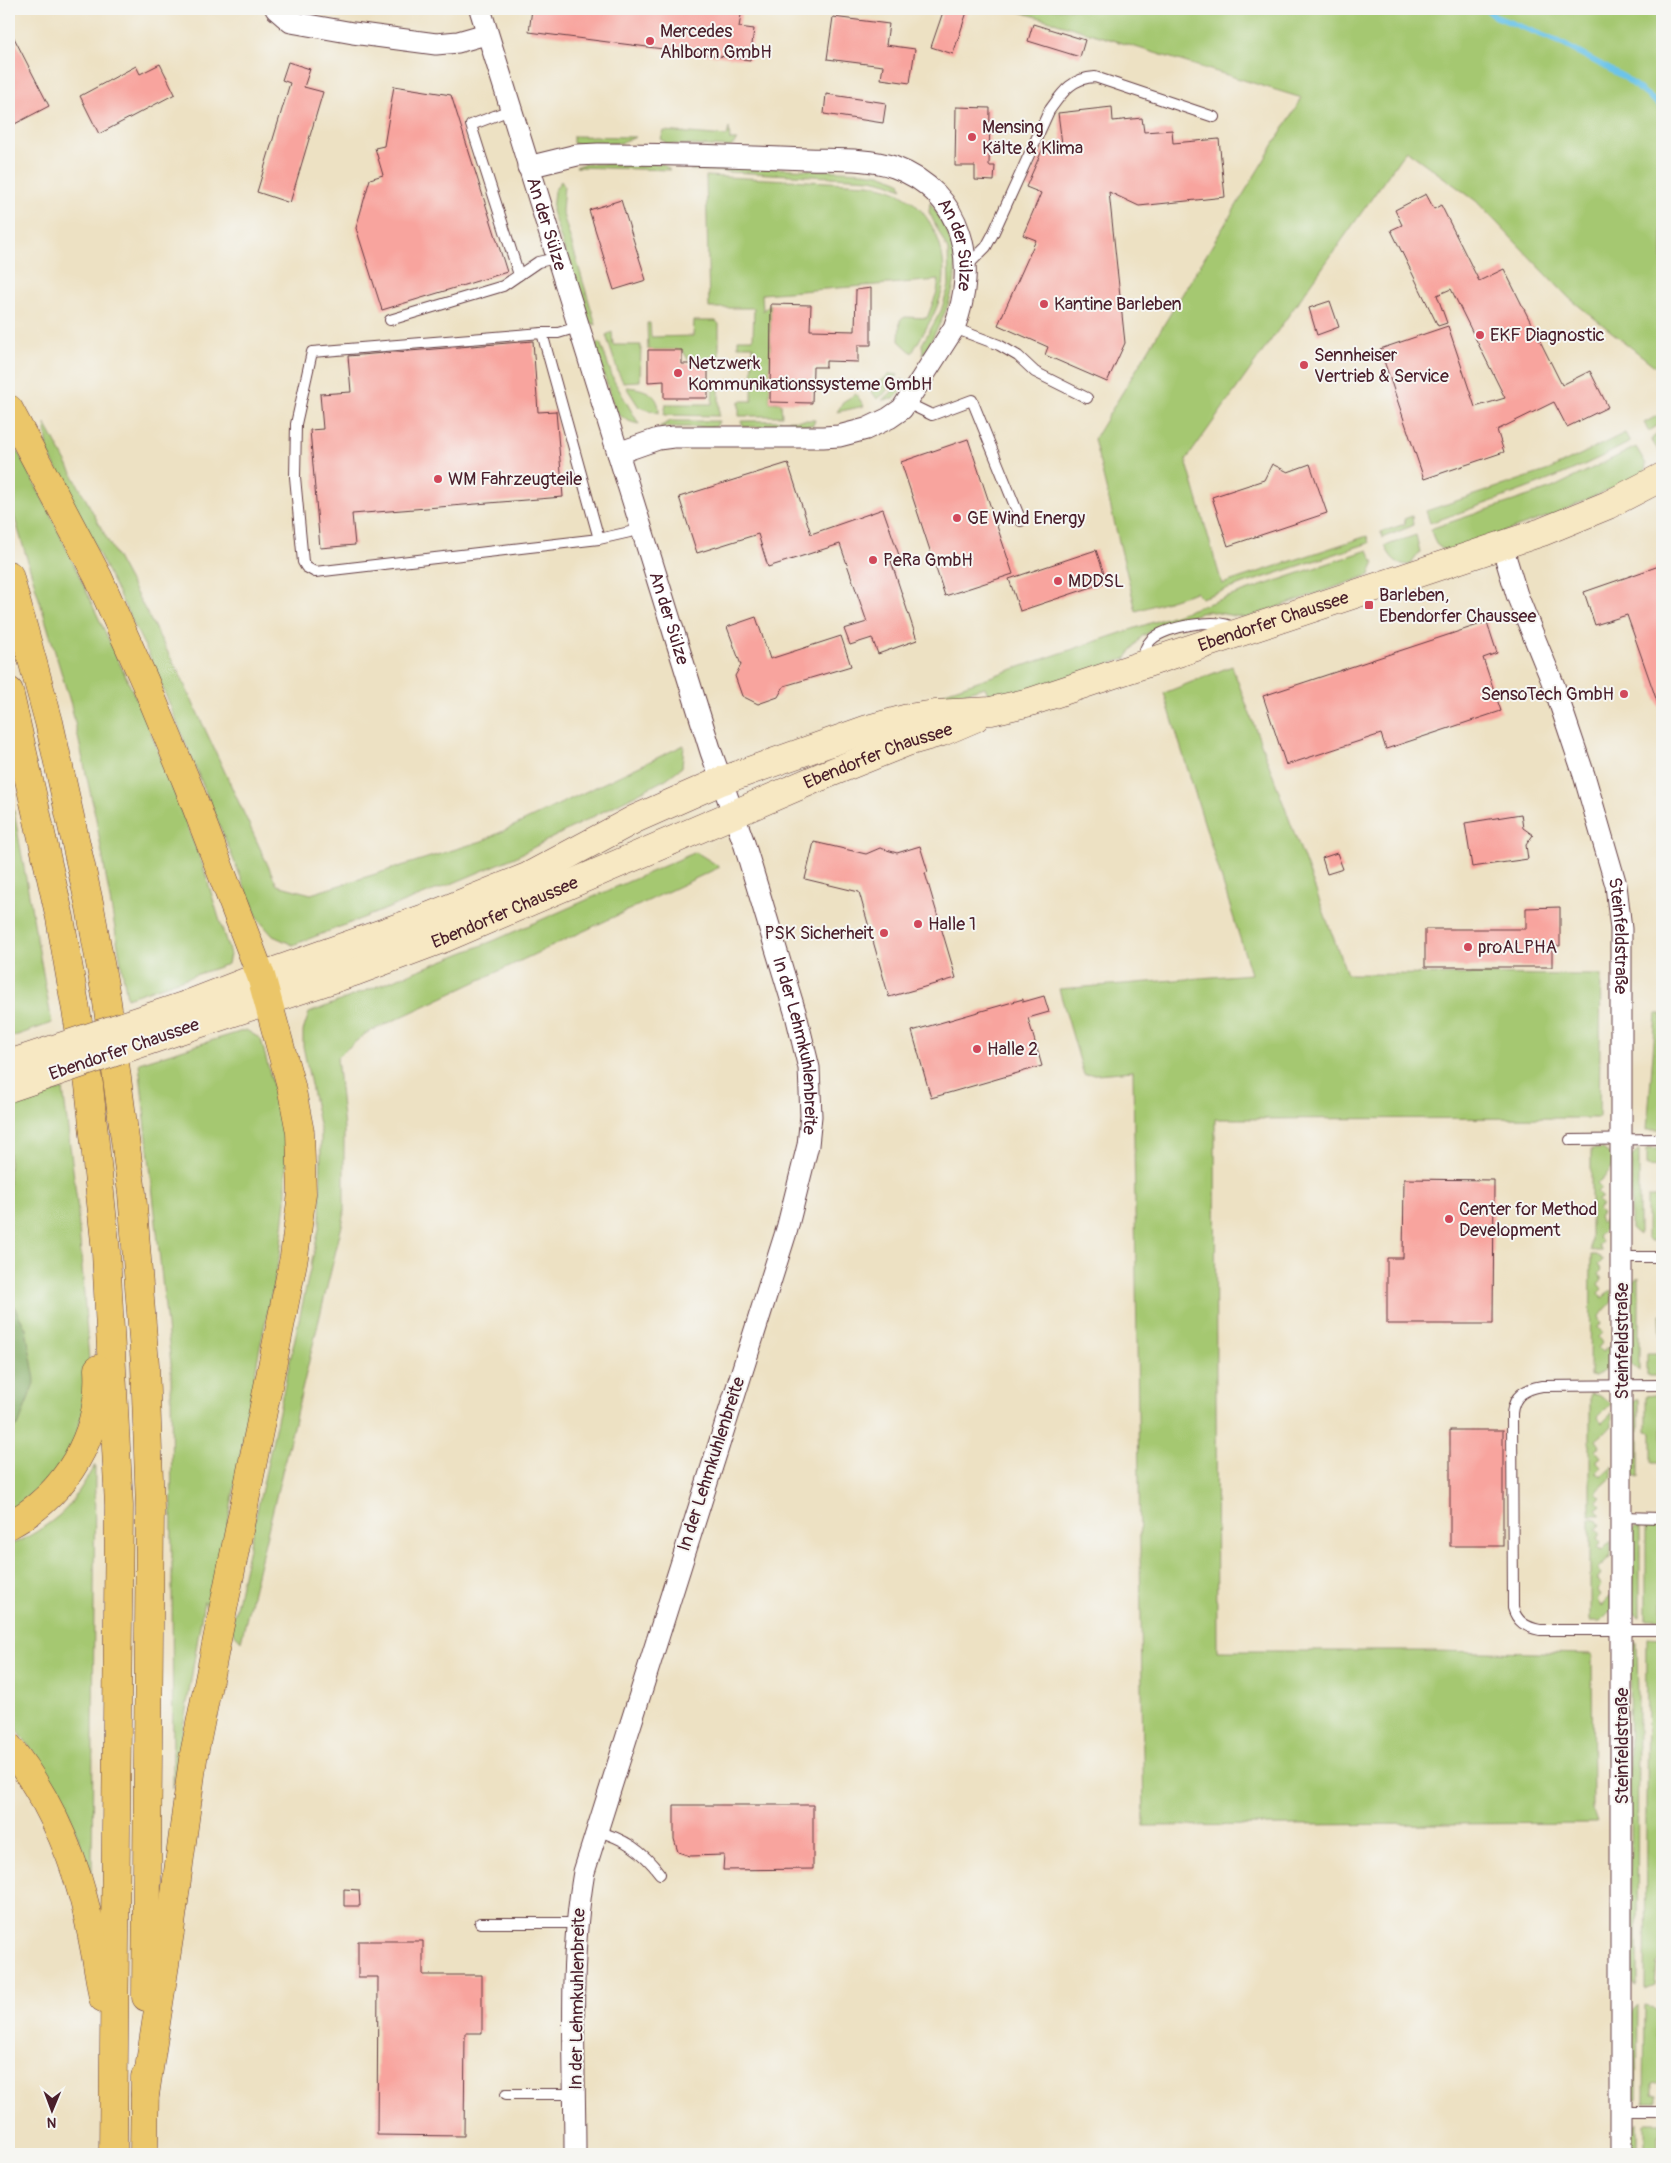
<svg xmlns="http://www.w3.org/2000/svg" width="1671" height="2163" viewBox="0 0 1671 2163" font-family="Pangolin,sans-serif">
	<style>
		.green { fill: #a5c871; stroke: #78744e }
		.forest { fill: #84ac63; stroke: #676647 }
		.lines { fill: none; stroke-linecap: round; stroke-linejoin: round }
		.stream { stroke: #6cc4e9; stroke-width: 5.5 }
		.building { fill: #f8a49e }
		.lane-casing { stroke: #623c42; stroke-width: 12 }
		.street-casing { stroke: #623c42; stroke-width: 23 }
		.secondary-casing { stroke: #623c42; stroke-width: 29 }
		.highway-casing { stroke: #623c42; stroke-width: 29 }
		.lane { stroke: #fff; stroke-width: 10 }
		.street { stroke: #fff; stroke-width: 21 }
		.secondary { stroke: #f7e8c3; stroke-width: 28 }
		.highway { stroke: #ebc669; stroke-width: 28 }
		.secondary-bridge-casing { stroke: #623c42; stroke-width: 29; stroke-linecap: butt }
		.secondary-bridge { stroke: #f7e8c3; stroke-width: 28 }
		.poi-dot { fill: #d1495b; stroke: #f6f6f2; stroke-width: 2 }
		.labels { text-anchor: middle; stroke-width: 4; stroke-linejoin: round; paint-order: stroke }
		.poi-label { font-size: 18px; fill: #4a1f2b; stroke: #f6f6f2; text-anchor: start }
		.street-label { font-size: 18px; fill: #4a1f2b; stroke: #f6f6f2 }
	</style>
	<rect width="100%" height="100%" fill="#f6f6f2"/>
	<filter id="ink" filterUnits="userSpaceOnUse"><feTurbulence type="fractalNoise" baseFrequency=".02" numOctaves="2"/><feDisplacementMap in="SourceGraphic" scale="10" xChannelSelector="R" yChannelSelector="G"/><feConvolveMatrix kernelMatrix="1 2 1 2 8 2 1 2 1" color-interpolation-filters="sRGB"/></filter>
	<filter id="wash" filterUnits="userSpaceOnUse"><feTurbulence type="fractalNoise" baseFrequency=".0096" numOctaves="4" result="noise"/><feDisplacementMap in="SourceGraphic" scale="20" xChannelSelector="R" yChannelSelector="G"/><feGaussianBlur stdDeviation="1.12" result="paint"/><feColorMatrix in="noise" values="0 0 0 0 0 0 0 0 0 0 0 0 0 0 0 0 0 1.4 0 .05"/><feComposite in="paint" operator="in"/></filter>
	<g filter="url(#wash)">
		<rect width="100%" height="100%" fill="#ede1c3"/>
		<g class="green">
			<polygon points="1011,9 1662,9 1662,372 1569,298 1476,201 1406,150 1186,460 1222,584 1367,536 1369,543 1201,598 1196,592 1136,611 1094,439 1302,98"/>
			<polygon points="729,128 730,140 737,140 731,147 667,144 661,139 664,131 727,136"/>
			<polygon points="573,136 636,137 621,143 576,144 573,143"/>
			<polygon points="584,164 663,164 670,170 576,167"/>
			<polygon points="697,165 864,172 880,174 900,182 902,189 888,183 871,179 690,170"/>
			<path d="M706,176l162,8c11,2 22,4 33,10 32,18 49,61 41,97 -5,22 -19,42 -30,62l-13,-12 1,-21 5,-3 22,1 10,-26 2,-12 -177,14 1,17 8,-7 -1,98 11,1 1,13h-43v-15h13l1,-55h-15v-7h15l1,-31h-45z"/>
			<polygon points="561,181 564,186 562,211 596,325 587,321 552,211 554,191"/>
			<path d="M930,203c43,58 25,95 -7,152l-1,-11 19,-33 8,-25 -1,-36 -19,-38z"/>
			<polygon points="694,321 716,321 719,324 719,363 713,364 713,359 688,359 682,350 648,350 647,323 650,323 651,337 693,336"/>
			<polygon points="612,332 613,345 641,345 640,381 623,382 618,372 606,335"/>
			<path d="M600,342l14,39 25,43c-11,-2 -18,-6 -24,-15l-18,-55 -1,-9z"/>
			<polygon points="890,374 898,375 884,394 877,399 870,389"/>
			<polygon points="902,379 907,384 894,399 882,400 890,394"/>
			<path d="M626,387c17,1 34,6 33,26l-20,-6z"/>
			<polygon points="713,388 719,388 719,416 664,415 666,404 712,404"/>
			<polygon points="856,394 864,406 837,412 844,401"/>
			<polygon points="1662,413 1662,423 1649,431 1644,423"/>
			<polygon points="815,420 813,425 744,427 741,421"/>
			<polygon points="671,421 719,421 716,427 659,427"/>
			<polygon points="45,423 180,675 277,885 311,894 482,841 684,745 682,767 666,779 515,857 451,884 293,945 273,936 258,919 150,657 48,452"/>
			<polygon points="1662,431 1662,456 1652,441 1652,438"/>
			<path d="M1625,433l5,9c-63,35 -132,57 -200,81l-4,-12 123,-41z"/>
			<polygon points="9,435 48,509 146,720 203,866 230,954 228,964 127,998 96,819 71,705 9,499"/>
			<polygon points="1636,447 1646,464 1645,473 1555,514 1446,552 1436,544 1431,531 1433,528 1552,488"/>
			<polygon points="1412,516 1413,525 1412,526 1382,538 1381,532 1405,524 1404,519"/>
			<path d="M1416,535l4,17 -10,13c-14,0 -19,-7 -25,-19z"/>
			<polygon points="1368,550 1374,563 1370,575 1246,618 1207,611 1160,626 1141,637 1125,659 991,701 985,687 928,703 935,697 948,691"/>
			<polygon points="1232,666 1347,974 1601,975 1599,1118 1215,1119 1217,1651 1433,1651 1592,1654 1593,1811 1597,1823 1144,1826 1133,1071 1084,1075 1059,989 1251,974 1164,693"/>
			<polygon points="9,784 52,1023 9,1038"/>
			<polygon points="696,852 720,867 365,1034 337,1057 344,1129 344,1217 241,1641 231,1630 320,1224 321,1134 303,1046 303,1031 309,1013 493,941"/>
			<polygon points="1656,1014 1662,1014 1662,1130 1647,1130"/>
			<polygon points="246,1030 261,1039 279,1109 286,1148 286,1201 280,1254 259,1352 211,1617 204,1601 173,1789 171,1364 139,1063"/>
			<polygon points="63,1089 77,1202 89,1360 84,1409 73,1444 57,1472 9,1513 9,1433 19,1424 26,1329 9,1297 9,1107"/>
			<polygon points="1591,1149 1603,1149 1612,1156 1612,1168 1597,1184 1601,1188 1597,1192 1602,1197 1597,1201 1602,1205 1598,1210 1602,1213 1598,1218 1601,1223 1612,1213 1612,1223 1598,1237 1602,1242 1598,1246 1602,1251 1591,1251"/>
			<polygon points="1647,1149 1662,1149 1662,1241 1651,1241 1647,1238 1647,1197 1661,1197 1661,1167 1647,1166"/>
			<polygon points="1639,1150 1639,1235 1631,1228 1631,1157"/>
			<polygon points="1591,1255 1597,1255 1603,1260 1598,1265 1602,1270 1598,1274 1602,1279 1598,1284 1602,1289 1598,1293 1602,1298 1612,1290 1612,1302 1598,1317 1601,1323 1598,1327 1602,1333 1598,1337 1602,1343 1598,1348 1602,1352 1612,1344 1612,1367 1595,1376 1590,1376"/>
			<polygon points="1639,1277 1639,1371 1631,1364 1632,1289 1632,1283"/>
			<polygon points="1660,1314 1662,1314 1662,1376 1647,1376 1647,1353 1661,1353"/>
			<polygon points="1590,1394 1597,1395 1612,1403 1597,1418 1602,1423 1612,1413 1612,1426 1596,1440 1600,1446 1596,1451 1601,1457 1596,1461 1601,1466 1596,1472 1601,1476 1612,1466 1612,1477 1596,1492 1601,1497 1596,1501 1601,1506 1596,1510 1601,1515 1590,1515"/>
			<polygon points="1662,1394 1662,1463 1652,1463 1652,1432 1646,1431 1646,1396"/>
			<polygon points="1639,1399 1639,1478 1631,1475 1631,1403"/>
			<path d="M95,1465l-3,409 -28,-73 -26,-43 -29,-39v-174c17,-5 50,-26 61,-41 9,-12 17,-26 25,-39z"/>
			<polygon points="1590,1518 1597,1519 1601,1525 1596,1529 1601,1533 1597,1538 1601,1543 1597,1547 1602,1551 1611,1541 1611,1557 1597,1570 1601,1575 1597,1580 1601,1586 1597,1590 1601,1596 1597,1600 1601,1606 1611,1596 1612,1610 1601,1621 1590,1621"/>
			<polygon points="1640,1525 1640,1617 1632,1613 1631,1532"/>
			<rect x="1646" y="1526" width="16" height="93"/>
			<polygon points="1647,1637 1661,1638 1662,1651 1662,1960 1657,1964 1655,1984 1645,1988"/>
			<polygon points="1637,1642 1638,1698 1637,1986 1631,1982 1629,1646"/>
			<polygon points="1638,2005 1637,2100 1630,2093 1630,2013"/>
			<path d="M1645,2005c17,3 12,17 12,31h5v47l-10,2v10l5,1v6h-13z"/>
			<polygon points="1637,2122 1637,2154 1629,2154 1629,2130"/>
			<polygon points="1645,2123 1662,2123 1662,2135 1659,2135 1659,2154 1645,2154"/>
		</g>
		<polygon class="forest" points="9,1297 26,1329 35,1380 19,1424 9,1433"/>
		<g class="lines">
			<polyline class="stream" points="1486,9 1494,16 1557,41 1624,77 1662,107"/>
		</g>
		<g id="blocks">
			<g class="building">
				<polygon points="532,9 742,9 739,27 754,29 750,60 529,32"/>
				<polygon points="944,9 968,9 953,54 931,47"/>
				<polygon points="833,17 889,24 886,45 915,49 910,83 881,79 883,66 827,59"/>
				<polygon points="1033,24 1085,40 1080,57 1028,41"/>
				<polygon points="9,28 49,106 9,127"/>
				<polygon points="288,62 310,69 304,87 323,92 290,203 257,192 290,83 282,80"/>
				<polygon points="160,64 175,94 99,134 80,96 136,66 140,74"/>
				<polygon points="394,86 451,95 507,272 382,310 356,228 370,179 383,175 375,148 384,146"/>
				<polygon points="826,94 886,103 883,123 824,114"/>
				<polygon points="956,107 990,108 989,166 995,166 994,181 975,180 975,166 955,166"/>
				<polygon points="1112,107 1113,121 1142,118 1144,132 1172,130 1173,143 1219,139 1225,197 1139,206 1109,192 1125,343 1107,382 1045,355 1048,347 998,325 1036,240 1023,235 1041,193 1026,187 1044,146 1062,144 1058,113"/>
				<polygon points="1426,194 1434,209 1441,205 1479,281 1504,269 1562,385 1590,371 1608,407 1567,427 1554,402 1497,430 1504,452 1424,479 1380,349 1448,326 1475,407 1505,398 1451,289 1437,295 1447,323 1438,326 1391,230 1402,225 1395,210"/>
				<polygon points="621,200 646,280 614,290 589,210"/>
				<polygon points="871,288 871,345 858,345 858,362 826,361 826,367 813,367 812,403 770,402 771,304 811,305 810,330 855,331 856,290"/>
				<polygon points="1330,301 1339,327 1317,335 1309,308"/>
				<polygon points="533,341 538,412 556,411 563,497 352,514 355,545 320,548 310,430 323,429 320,394 351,392 348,356"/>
				<polygon points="648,350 682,350 682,364 708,364 708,398 664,398 664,381 648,382"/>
				<polygon points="968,439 1013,574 945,596 901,462"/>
				<polygon points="788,463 811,534 883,509 900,558 891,561 917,640 878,654 872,638 850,645 844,629 867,622 840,544 768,567 758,534 697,553 679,497"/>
				<polygon points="1272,464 1288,472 1310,464 1327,513 1228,546 1212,497 1264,480"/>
				<polygon points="1096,550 1107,582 1020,611 1009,579"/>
				<polygon points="1662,565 1662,710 1660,710 1627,615 1595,625 1584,592"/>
				<polygon points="756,617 770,659 841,636 851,666 784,686 778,697 758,704 742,696 735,676 741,665 727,627"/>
				<polygon points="1487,622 1497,653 1483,658 1501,711 1386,749 1381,734 1286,765 1263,696"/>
				<polygon points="1521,814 1523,828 1533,835 1526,845 1528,859 1472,867 1465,823"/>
				<polygon points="814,842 866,854 880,848 897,853 920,846 928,872 925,873 956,978 889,997 859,892 805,879"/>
				<polygon points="1337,853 1343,869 1327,874 1322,858"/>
				<polygon points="1560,907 1560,946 1552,945 1552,967 1425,967 1425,929 1526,929 1526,908"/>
				<polygon points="1044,996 1049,1012 1028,1018 1042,1066 931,1098 912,1031 1023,999 1023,1002"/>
				<polygon points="1404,1179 1494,1180 1493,1324 1387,1324 1387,1258 1403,1258"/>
				<rect x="1450" y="1430" width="53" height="116"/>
				<polygon points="674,1805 813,1805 813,1869 723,1870 724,1855 690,1856 678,1852 674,1839"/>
				<polygon points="344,1889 359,1890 360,1906 344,1906"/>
				<polygon points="358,1941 423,1941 423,1975 482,1975 482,2033 465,2033 464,2136 377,2135 378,1977 358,1977"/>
			</g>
		</g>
	</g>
	<g filter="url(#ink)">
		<use href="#blocks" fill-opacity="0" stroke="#623c42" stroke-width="1"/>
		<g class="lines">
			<g class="lane-casing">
				<g id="lane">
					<polyline points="510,110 471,125 519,275"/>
					<path d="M967,266l19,-19 7,-13 56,-123c13,-18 22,-33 46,-34l119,40"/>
					<polyline points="390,320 503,286 538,262 556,258"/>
					<polyline points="954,328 999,345 1018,356 1035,372 1087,398"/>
					<polyline points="542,333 558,333 578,327"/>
					<polyline points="907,403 932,415 972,400 1021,521"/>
					<polyline points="599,539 542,333 312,352 296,424 295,477 303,562 306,567 315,572 599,539 643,529"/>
					<path d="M1142,661c2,-8 3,-15 9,-21 15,-14 67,-23 84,-12"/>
					<polyline points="1570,1140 1662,1139"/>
					<polyline points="1622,1257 1662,1257"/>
					<path d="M1662,1385l-120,1c-17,3 -28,9 -30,27l1,195c4,14 13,19 27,22h122"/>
					<polyline points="1621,1517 1662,1518"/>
					<path d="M596,1831c28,7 47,20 64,43"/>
					<polyline points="480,1923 576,1923"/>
					<polyline points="506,2094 575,2094"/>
					<polyline points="1621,2112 1662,2112"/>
				</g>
			</g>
			<g class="street-casing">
				<g id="street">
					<polyline points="276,9 291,22 353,33 436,44 458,42 486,34"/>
					<path id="s1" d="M480,9l231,743 33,91 52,172 13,53 2,48 -3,29 -21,84 -203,643c-16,93 -9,189 -9,282"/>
					<path id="s2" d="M528,167l49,-12 21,-1c70,0 139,2 209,5 28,1 60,-1 87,8 70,26 85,97 60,161l-52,81 -13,9 -23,11 -27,7 -16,1h-150l-15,2 -40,14"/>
					<path id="s3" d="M1502,546l15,49 37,91 30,89 32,110 5,44v1225"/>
				</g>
			</g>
			<g class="secondary-casing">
				<g id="secondary">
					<path id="s4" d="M186,1005l75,-29 164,-58 102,-41 108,-58 86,-38 147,-52 40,-11 27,-4 56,-3 39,-9 512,-170 66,-27 54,-28"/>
					<path id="s5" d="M189,1027l168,-56 88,-33 375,-161 87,-35 35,-10 33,-14"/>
				</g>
			</g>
			<g class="highway-casing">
				<g id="highway">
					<polyline points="9,409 98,577 145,682 189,788 261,976 291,1086 300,1132 302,1193 294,1257 193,1759 170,1932 145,2095"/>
					<polyline points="9,575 49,722 90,907 107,1002 132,1193 145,1365 150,1509 146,1997"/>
					<polyline points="9,691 60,918 89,1085 106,1252 119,1506 113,2154"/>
					<path d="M9,1525c57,-30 93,-91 89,-156"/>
					<path d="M9,1747c34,42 60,97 74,150 9,33 14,67 20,101"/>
					<polyline points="144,2154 145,2077"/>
				</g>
			</g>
			<use href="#lane" class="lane"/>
			<use href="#street" class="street"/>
			<use href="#secondary" class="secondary"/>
			<use href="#highway" class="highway"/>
			<g class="secondary-bridge-casing">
				<g id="secondary-bridge">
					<polyline points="9,1064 186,1005"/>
					<polyline points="9,1088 189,1027"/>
				</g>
			</g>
			<use href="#secondary-bridge" class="secondary-bridge"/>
		</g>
	</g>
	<g class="poi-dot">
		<circle cx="650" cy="41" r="5"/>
		<circle cx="972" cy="137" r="5"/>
		<circle cx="1044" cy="304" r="5"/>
		<circle cx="1480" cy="335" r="5"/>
		<circle cx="1304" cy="365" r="5"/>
		<circle cx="678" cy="373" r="5"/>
		<circle cx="438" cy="479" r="5"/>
		<circle cx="957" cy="518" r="5"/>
		<circle cx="873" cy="560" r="5"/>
		<circle cx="1058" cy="581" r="5"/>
		<rect x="1364" y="600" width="10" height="10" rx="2.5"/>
		<circle cx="1624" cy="694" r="5"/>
		<circle cx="918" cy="924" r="5"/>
		<circle cx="884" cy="933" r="5"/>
		<circle cx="1468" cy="947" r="5"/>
		<circle cx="977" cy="1049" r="5"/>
		<circle cx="1449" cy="1219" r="5"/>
	</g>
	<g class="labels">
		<g class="poi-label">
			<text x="660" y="37">Mercedes<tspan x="660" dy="21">Ahlborn GmbH</tspan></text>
			<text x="982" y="133">Mensing<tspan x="982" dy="21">Kälte &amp; Klima</tspan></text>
			<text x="1054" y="310">Kantine Barleben</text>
			<text x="1490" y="341">EKF Diagnostic</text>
			<text x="1314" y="361">Sennheiser<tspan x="1314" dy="21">Vertrieb &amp; Service</tspan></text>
			<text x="688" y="369">Netzwerk<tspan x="688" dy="21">Kommunikationssysteme GmbH</tspan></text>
			<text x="448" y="485">WM Fahrzeugteile</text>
			<text x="967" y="524">GE Wind Energy</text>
			<text x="883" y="566">PeRa GmbH</text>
			<text x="1068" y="587">MDDSL</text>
			<text x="1379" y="601">Barleben,<tspan x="1379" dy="21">Ebendorfer Chaussee</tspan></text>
			<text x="1614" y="700" text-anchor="end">SensoTech GmbH</text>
			<text x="928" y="930">Halle 1</text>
			<text x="874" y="939" text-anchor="end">PSK Sicherheit</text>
			<text x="1478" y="953">proALPHA</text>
			<text x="987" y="1055">Halle 2</text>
			<text x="1459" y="1215">Center for Method<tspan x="1459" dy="21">Development</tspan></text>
		</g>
		<g class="street-label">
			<text dy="6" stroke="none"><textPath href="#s1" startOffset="225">An der Sülze</textPath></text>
			<text dy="6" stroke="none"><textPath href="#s2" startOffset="475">An der Sülze</textPath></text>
			<text dy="6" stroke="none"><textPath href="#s1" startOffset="638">An der Sülze</textPath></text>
			<text dy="6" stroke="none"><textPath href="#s4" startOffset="1158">Ebendorfer Chaussee</textPath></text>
			<text dy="6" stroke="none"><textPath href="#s5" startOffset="741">Ebendorfer Chaussee</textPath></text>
			<text dy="6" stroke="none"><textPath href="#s5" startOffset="336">Ebendorfer Chaussee</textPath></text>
			<text dy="6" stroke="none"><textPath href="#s3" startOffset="409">Steinfeldstraße</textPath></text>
			<text dy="6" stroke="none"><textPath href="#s1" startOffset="1085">In der Lehmkuhlenbreite</textPath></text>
			<text transform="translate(124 1049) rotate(-19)" y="6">Ebendorfer Chaussee</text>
			<text transform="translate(1622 1341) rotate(-90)" y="6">Steinfeldstraße</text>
			<text transform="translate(711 1464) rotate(-72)" y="6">In der Lehmkuhlenbreite</text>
			<text transform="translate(1622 1746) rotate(-90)" y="6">Steinfeldstraße</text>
			<text transform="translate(577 1999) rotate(-89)" y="6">In der Lehmkuhlenbreite</text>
		</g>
	</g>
	<rect width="1671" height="2163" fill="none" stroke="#f6f6f2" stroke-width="30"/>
	<g transform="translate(52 2110) rotate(181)" stroke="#f6f6f2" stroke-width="4" paint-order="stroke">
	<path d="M0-4L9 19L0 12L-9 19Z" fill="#4a1f2b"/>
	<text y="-8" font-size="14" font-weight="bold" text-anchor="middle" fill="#4a1f2b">N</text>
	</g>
</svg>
